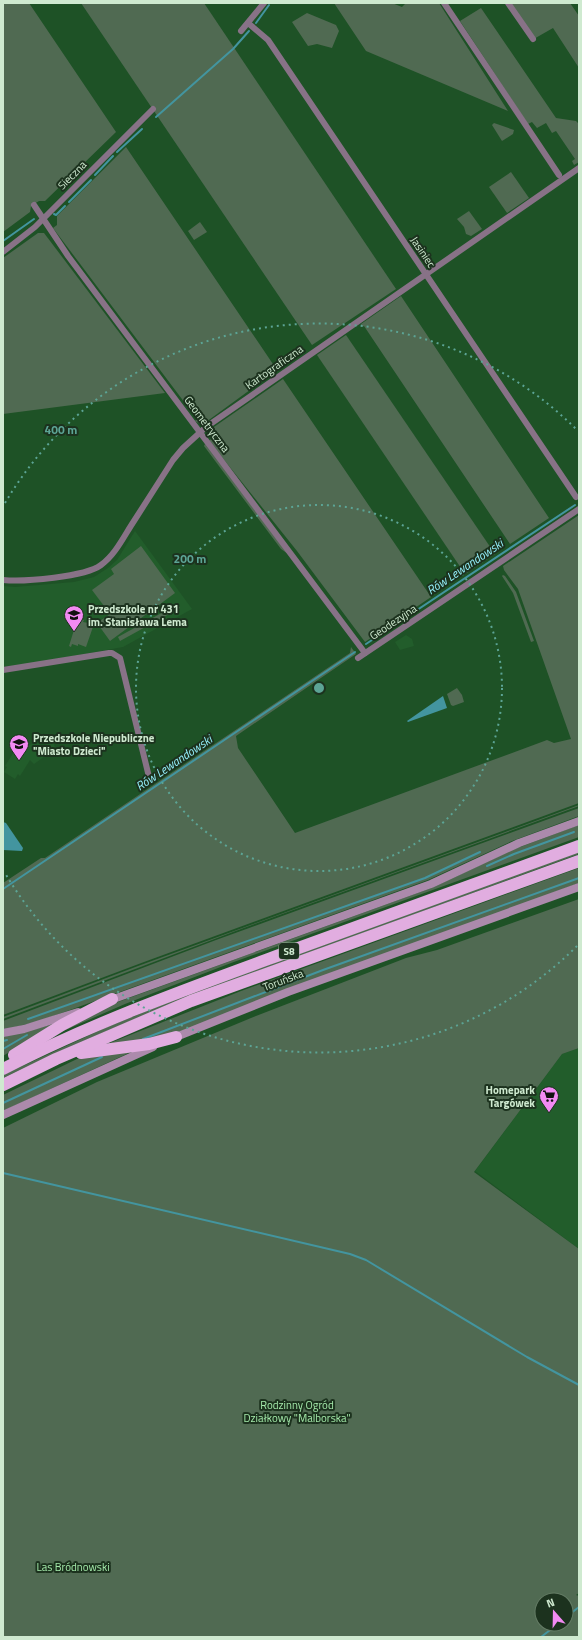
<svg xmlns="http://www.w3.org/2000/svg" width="582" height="1640" viewBox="0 0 582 1640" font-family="'Titillium Web',sans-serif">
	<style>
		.built { fill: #225d2b }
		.green { fill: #506a52; fill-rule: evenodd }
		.water { fill: #43959f }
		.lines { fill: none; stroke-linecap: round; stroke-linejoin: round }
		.stream { stroke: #43959f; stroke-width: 2 }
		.street { stroke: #887287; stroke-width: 6 }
		.secondary { stroke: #ac8aac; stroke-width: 8 }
		.highway { stroke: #e1ade0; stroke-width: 12 }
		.ring { fill: none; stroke: #5ca495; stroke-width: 2; stroke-dasharray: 2 4 }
		.labels { text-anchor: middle; stroke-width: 4; stroke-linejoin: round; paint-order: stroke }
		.shield { fill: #1c321e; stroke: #99b39b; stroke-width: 1 }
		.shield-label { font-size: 10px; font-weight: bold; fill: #cfead0 }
		.street-label { font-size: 11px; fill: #cfead0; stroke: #1c321e }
		.poi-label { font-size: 11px; font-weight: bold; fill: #cfead0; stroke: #1c321e; text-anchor: start }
		.park-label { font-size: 11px; fill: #a4e9aa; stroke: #1c321e }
		.water-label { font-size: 12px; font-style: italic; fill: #95f0fc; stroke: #1c321e }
		.centre { fill: #5ca495; stroke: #1c321e; stroke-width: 2 }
		.ring-label { font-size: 12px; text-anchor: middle; font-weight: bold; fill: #5ca495; stroke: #1c321e; stroke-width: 4; stroke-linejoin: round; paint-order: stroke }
	</style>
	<rect width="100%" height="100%" fill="#1e5226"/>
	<g class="built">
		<polygon points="135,531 192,609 123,647 34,663 3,667 3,586 15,587 74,582 94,577 108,568 117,560"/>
		<polygon points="406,635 412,639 414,646 400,650 395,642"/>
		<polygon points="39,743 40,746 54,743 55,749 34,764 30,760 20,776 18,774 15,779 4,772 7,767 5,766 17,747"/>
		<polygon points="579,1048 579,1249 475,1171 562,1054"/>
	</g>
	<g class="green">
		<polygon points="3,3 29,3 116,132 45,201 39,201 31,206 30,212 3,232"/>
		<polygon points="81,3 204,3 396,289 312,345"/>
		<polygon points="334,3 392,3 402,7 406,3 439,3 508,111 366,51"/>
		<polygon points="507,3 570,3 579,16 579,68 553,28 532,40"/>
		<polygon points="481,8 556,118 576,121 579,124 579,162 574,165 572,161 575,159 556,131 552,133 546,123 537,128 532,122 528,124 460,21"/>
		<polygon points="307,13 336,25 339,31 332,48 317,44 308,46 292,22"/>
		<polygon points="494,123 514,130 513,134 502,141 492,125"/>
		<polygon points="126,147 277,370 202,425 195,421 197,419 53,228 57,225 57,216"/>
		<polygon points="511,172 529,198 507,213 489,187"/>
		<polygon points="469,211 482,229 471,236 466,234 464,227 457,219"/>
		<polygon points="200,222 207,232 194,240 188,231"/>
		<polygon points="38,233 44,233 165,393 3,414 3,258"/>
		<polygon points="401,296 549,518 510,544 364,326 362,327 361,324"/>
		<polygon points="346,335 495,554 465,574 317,355"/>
		<polygon points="283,379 431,597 365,642 297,551 209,441 212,438 210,435 211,429"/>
		<polygon points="205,444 288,554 281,549 204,446"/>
		<polygon points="579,515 579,803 144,962 3,1015 3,883 41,858 45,858 350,653 351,647 356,654 236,736 238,748 295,833 547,740 554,743 571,739 518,589 504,570 503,566"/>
		<polygon points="141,546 175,593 110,641 97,623 110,614 92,590 114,574 111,569"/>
		<polygon points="503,575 505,576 516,592 534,641 531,642 513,593 502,576"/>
		<polygon points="178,604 180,608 120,641 118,637"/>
		<polygon points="80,619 84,620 83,622 94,624 86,647 78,644 78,646 72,644 71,647 69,646 77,620 79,621"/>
		<polygon points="457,688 462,695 464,702 453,706 451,705 447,694"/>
		<polygon points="579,805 579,806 233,932 3,1019 3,1017 138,966"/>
		<polygon points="579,808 579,816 512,841 428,880 70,1010 36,1022 3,1030 3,1021 216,940"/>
		<polygon points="579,825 579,837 231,963 125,1004 45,1039 101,1010 118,1002 434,887 512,850"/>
		<path d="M579,852v2c-85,31 -169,62 -254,93 -109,39 -218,80 -322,131v-3l102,-47 86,-35z"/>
		<polygon points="579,868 579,883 165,1037 105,1045 241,991"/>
		<path d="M579,899v149l-17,6 -88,118 105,77v344l-3,2 3,1v41h-576v-509l94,-46 154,-64 155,-60 31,-8zM542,1600h24v24h-24z"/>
		<polygon points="54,1024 3,1056 3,1037"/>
		<polygon points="133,1051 3,1111 3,1095 77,1059 90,1055"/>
	</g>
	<g class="water">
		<polygon points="443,696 447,708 408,722 407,721"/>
		<polygon points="3,822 6,823 23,848 22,851 3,850"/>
	</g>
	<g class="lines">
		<g class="stream">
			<polyline points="256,23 269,5"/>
			<polyline points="156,117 233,49 249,31"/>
			<polyline points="117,152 142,129"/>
			<polyline points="95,175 113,156"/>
			<polyline points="69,202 91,180"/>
			<polyline points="54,214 56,215 65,206"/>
			<polyline points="3,241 34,219"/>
			<polyline points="366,644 575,505"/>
			<polyline points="487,866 514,854 574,832"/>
			<polyline points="3,889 355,652"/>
			<polyline points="28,1019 425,878 480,852"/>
			<polyline points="143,1039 323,970 579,878"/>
			<polyline points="3,1041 7,1040"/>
			<polyline points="3,1049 27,1035"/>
			<polyline points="3,1103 102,1057"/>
			<polyline points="3,1173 350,1254 366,1260 527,1357 579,1385"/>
			<polyline points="566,1617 579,1607"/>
			<polyline points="541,1637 558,1624"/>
		</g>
		<g class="street">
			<polyline points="444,3 559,175"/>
			<polyline points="508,3 533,39"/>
			<polyline points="248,23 268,40 576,497"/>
			<polyline points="241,31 264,3"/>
			<polyline points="34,205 68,256 365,653"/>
			<polyline points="3,252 35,227 153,109"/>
			<path d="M3,580c21,2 82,-3 98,-15 15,-11 23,-29 33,-44 13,-20 26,-41 39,-61l10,-12 23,-21 373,-259"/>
			<polyline points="358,658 579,509"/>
			<polyline points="3,670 109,653 112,653 120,658 150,781"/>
		</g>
		<g class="secondary">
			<polyline points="108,1001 431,884 519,843 579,821"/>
			<polyline points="3,1033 24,1029 78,1012"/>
			<polyline points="171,1039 288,992 579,887"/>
			<polyline points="3,1115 153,1047"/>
		</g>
		<g class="highway">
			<polyline points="81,1053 149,1044 176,1037"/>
			<polyline points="14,1055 62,1025 112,999"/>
			<path d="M3,1069c93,-48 192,-83 290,-119 95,-35 191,-69 286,-104"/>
			<polyline points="3,1085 56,1059 191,1001 579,861"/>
		</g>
	</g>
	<g class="ring">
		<circle cx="319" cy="688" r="183"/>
		<path d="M577 946A365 365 0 0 1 5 873M5 503A365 365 0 0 1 577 430"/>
	</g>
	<defs>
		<g id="school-pin" transform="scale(1)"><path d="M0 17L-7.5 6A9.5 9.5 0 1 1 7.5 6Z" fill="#f28af3" stroke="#1c321e"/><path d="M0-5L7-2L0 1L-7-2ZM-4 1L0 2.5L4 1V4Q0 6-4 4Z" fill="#111"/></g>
		<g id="supermarket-pin" transform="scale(1)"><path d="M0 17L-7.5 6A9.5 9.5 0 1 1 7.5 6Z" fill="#f28af3" stroke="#1c321e"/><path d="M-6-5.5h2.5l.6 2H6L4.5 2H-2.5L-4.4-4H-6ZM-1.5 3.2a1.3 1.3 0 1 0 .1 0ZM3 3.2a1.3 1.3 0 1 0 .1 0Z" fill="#111"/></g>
	</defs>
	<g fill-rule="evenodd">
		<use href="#school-pin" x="74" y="615"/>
		<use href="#school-pin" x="19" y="744"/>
		<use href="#supermarket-pin" x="549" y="1096"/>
	</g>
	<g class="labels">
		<rect class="shield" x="279" y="943" width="20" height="16" rx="3"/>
		<g class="shield-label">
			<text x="289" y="955">S8</text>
		</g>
		<g class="street-label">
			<text transform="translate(72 175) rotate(-45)" y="4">Sieczna</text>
			<text transform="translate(423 252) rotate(56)" y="4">Jasiniec</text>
			<text transform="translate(274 367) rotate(-35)" y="4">Kartograficzna</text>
			<text transform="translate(207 424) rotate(53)" y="4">Geometryczna</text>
			<text transform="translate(393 622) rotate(-34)" y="4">Geodezyjna</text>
			<text transform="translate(283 980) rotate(-21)" y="4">Toruńska</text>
		</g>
		<g class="poi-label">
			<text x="88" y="613">Przedszkole nr 431<tspan x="88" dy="13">im. Stanisława Lema</tspan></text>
			<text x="33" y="742">Przedszkole Niepubliczne<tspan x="33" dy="13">"Miasto Dzieci"</tspan></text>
			<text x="535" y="1094" text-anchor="end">Homepark<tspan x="535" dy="13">Targówek</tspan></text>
		</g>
		<g class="park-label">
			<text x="297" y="1409">Rodzinny Ogród<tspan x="297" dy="13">Działkowy "Malborska"</tspan></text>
			<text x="73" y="1571">Las Bródnowski</text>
		</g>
		<g class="water-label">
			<text transform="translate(465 567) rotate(-34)" y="4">Rów Lewandowski</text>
			<text transform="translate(174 763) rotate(-34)" y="4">Rów Lewandowski</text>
		</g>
	</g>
	<circle cx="319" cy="688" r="6" class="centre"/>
	<g class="ring-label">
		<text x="61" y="434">400 m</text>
		<text x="190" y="563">200 m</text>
	</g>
	<rect width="582" height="1640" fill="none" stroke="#cfead0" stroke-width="8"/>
	<g transform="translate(554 1612) rotate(340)"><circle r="19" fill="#1c321e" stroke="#647c65"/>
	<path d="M0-3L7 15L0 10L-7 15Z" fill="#f28af3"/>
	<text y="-6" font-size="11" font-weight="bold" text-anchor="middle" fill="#cfead0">N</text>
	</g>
</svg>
